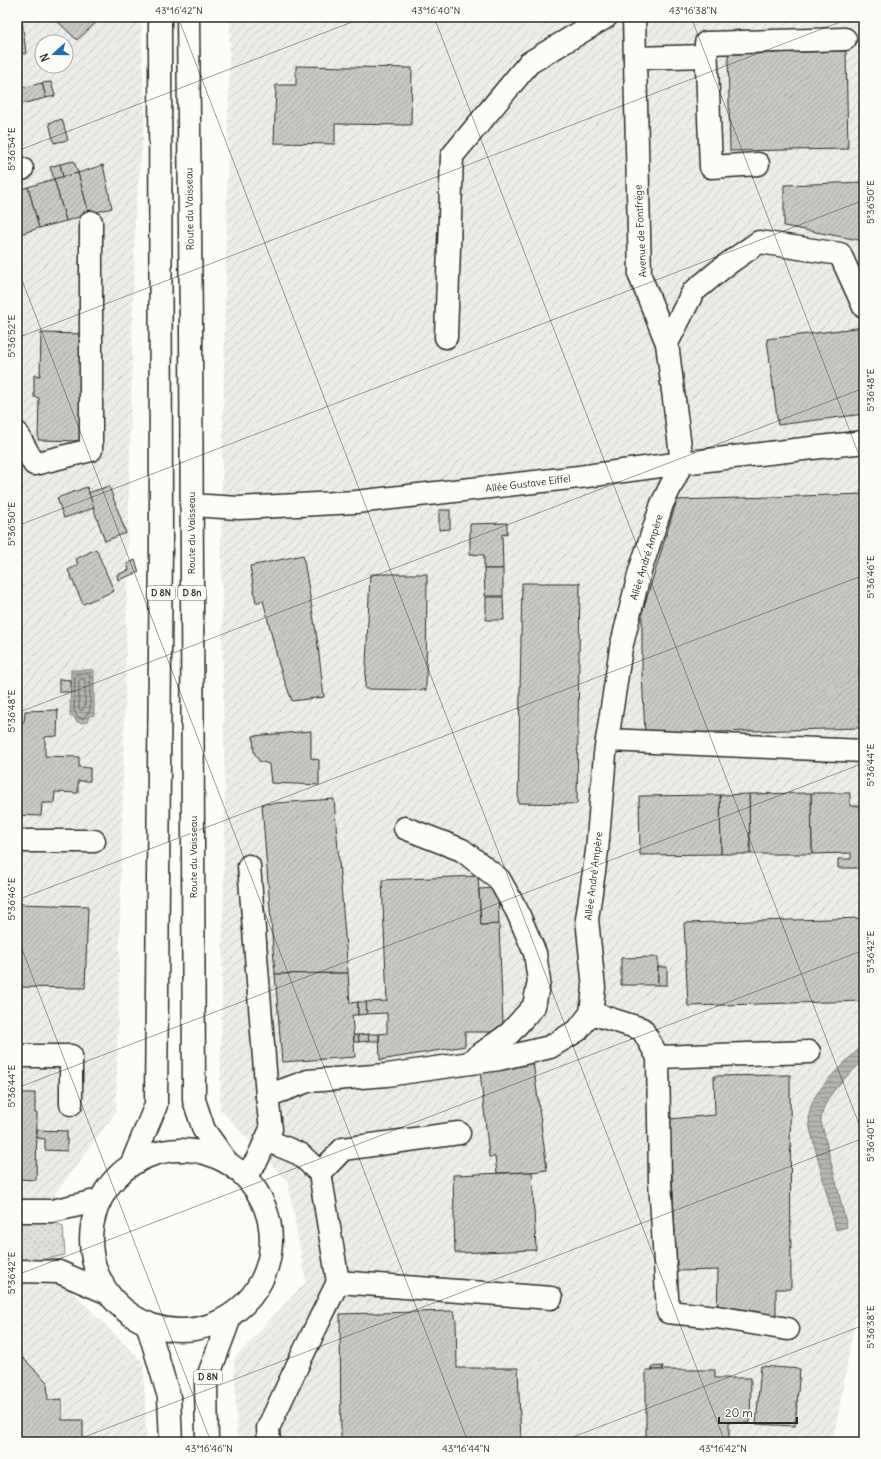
<svg xmlns="http://www.w3.org/2000/svg" width="881" height="1459" viewBox="0 0 881 1459" font-family="Delius,sans-serif">
	<style>
		.industrial { fill: url(#industrial-furrows); fill-rule: evenodd }
		.grass { fill: url(#grass-dots); stroke: #858482 }
		.water { fill: url(#water-rules); stroke: #7e7d7b }
		.lines { fill: none; stroke-linecap: round; stroke-linejoin: round }
		.shore { stroke: #626261; stroke-width: 1 }
		.building { fill: url(#building-hatch); stroke: #2b2b2b }
		.minor-casing { stroke: #2b2b2b; stroke-width: 25 }
		.major-casing { stroke: #2b2b2b; stroke-width: 25 }
		.minor { stroke: #fdfcf7; stroke-width: 22 }
		.major { stroke: #fdfcf7; stroke-width: 22 }
		.ticks { fill: none; stroke: #2b2b2b; stroke-width: 1; stroke-opacity: 0.45 }
		.labels { text-anchor: middle; stroke-width: 3.5; stroke-linejoin: round; paint-order: stroke }
		.shield { fill: #fdfcf7; stroke: #6a6a68; stroke-width: 1 }
		.shield-label { font-size: 9px; font-weight: bold; fill: #2b2b2b }
		.street-label { font-size: 10px; fill: #2b2b2b; stroke: #fdfcf7 }
		.neatline { fill: none; stroke: #2b2b2b; stroke-width: 1.5 }
		.ticks-label { font-size: 10px; text-anchor: middle; fill: #2b2b2b }
	</style>
	<defs>
		<pattern id="industrial-furrows" width="10" height="10" patternUnits="userSpaceOnUse"><rect width="10" height="10" fill="#edece8"/><path d="M-1 1l2-2M0 10L10 0M9 11l2-2" fill="none" stroke="#cbcbc7"/></pattern>
		<pattern id="grass-dots" width="8" height="8" patternUnits="userSpaceOnUse"><rect width="8" height="8" fill="#dfdeda"/><path d="M2 2h.1M6 6h.1" fill="none" stroke="#c0bfbb" stroke-width="1.8" stroke-linecap="round"/></pattern>
		<pattern id="water-rules" width="6" height="5" patternUnits="userSpaceOnUse"><rect width="6" height="5" fill="#b5b4b1"/><path d="M0 2.5h6" fill="none" stroke="#939390"/></pattern>
		<pattern id="building-hatch" width="6" height="6" patternUnits="userSpaceOnUse"><rect width="6" height="6" fill="#c9c8c4"/><path d="M-1 1l2-2M0 6l6-6M5 7l2-2" fill="none" stroke="#adaca9"/></pattern>
	</defs>
	<rect width="100%" height="100%" fill="#fdfcf7"/>
	<filter id="ink" filterUnits="userSpaceOnUse"><feTurbulence type="fractalNoise" baseFrequency=".025" numOctaves="2"/><feDisplacementMap in="SourceGraphic" scale="8" xChannelSelector="R" yChannelSelector="G"/><feConvolveMatrix kernelMatrix="1 2 1 2 8 2 1 2 1" color-interpolation-filters="sRGB"/></filter>
	<g filter="url(#ink)">
		<g class="industrial">
			<path d="M17,17h124l4,100 -10,101 -19,894 -61,82 11,92 77,76 4,80h-130zM42,42h24v24h-24z"/>
			<polygon points="230,17 864,17 864,1270 833,1442 237,1442 234,1358 306,1282 288,1182 220,1109 225,807 221,540"/>
		</g>
		<polygon class="grass" points="17,1219 49,1220 63,1226 65,1255 35,1261 17,1261"/>
		<g class="water">
			<path d="M71,670h23v45l-5,1c-1,8 -7,8 -13,5l-2,-5h-4z"/>
			<path d="M864,1044v16c-17,17 -42,36 -43,61l26,106 -11,3 -26,-102c-1,-8 -2,-14 1,-22 7,-21 37,-46 53,-62z"/>
		</g>
		<g class="lines">
			<g class="shore">
				<polygon points="76,674 89,674 90,675 90,710 83,719 79,718 74,711 75,676"/>
				<polygon points="81,679 84,679 85,681 85,707 81,711 79,708 79,681"/>
			</g>
		</g>
		<g class="building">
			<polygon points="55,17 102,17 77,40 54,18"/>
			<polygon points="17,20 22,20 26,53 17,54"/>
			<polygon points="846,51 848,149 730,151 728,54"/>
			<polygon points="296,66 412,68 411,125 335,124 335,144 274,143 276,85 296,85"/>
			<polygon points="51,82 55,96 46,98 42,83"/>
			<polygon points="42,83 46,98 17,105 17,89"/>
			<polygon points="62,119 68,140 54,143 49,123"/>
			<polygon points="74,161 78,173 63,177 60,164"/>
			<polygon points="60,164 63,177 54,179 50,167"/>
			<polygon points="103,165 112,208 89,214 78,173"/>
			<polygon points="78,173 89,214 66,221 54,179"/>
			<polygon points="54,179 66,221 39,228 28,187"/>
			<polygon points="864,182 864,241 784,226 784,185"/>
			<polygon points="28,187 39,228 17,235 17,190"/>
			<polygon points="864,327 864,414 778,425 767,339"/>
			<polygon points="41,333 86,334 83,441 38,440 39,398 34,397 34,375 40,376"/>
			<polygon points="17,476 22,490 17,491"/>
			<polygon points="109,486 126,533 105,541 88,493"/>
			<polygon points="87,487 94,508 64,518 57,498"/>
			<polygon points="864,494 864,667 859,667 860,728 645,734 642,674 642,613 677,500"/>
			<polygon points="439,510 450,510 450,529 439,530"/>
			<polygon points="507,523 507,535 502,534 503,569 484,569 484,555 470,554 470,524"/>
			<polygon points="96,549 114,591 83,604 68,570 78,565 76,559"/>
			<polygon points="303,555 317,638 324,697 292,701 279,665 263,600 256,603 250,566"/>
			<polygon points="135,560 139,572 118,580 117,575 129,570 127,564"/>
			<polygon points="484,569 503,569 503,596 485,596"/>
			<polygon points="370,574 427,574 426,690 365,689"/>
			<polygon points="522,583 580,583 577,804 518,803"/>
			<polygon points="486,597 503,597 504,620 486,620"/>
			<polygon points="59,679 71,680 71,692 59,692"/>
			<polygon points="58,710 57,736 45,737 45,756 79,757 79,767 90,768 90,781 78,781 78,793 55,792 54,803 42,803 41,816 17,815 17,722 24,722 25,711"/>
			<polygon points="311,731 311,758 319,760 319,785 271,783 269,764 259,761 254,752 253,736"/>
			<polygon points="811,793 850,793 850,806 864,806 864,868 838,868 838,859 851,859 851,853 812,854"/>
			<polygon points="811,793 812,854 750,854 749,794"/>
			<polygon points="749,794 750,854 721,854 720,795"/>
			<polygon points="720,795 721,854 640,855 639,796"/>
			<polygon points="334,799 348,973 275,974 262,804"/>
			<polygon points="478,876 481,925 499,924 503,1025 499,1032 465,1032 465,1046 380,1060 379,1034 387,1033 387,1013 367,1014 366,1002 387,1001 382,880"/>
			<polygon points="498,888 499,924 481,925 479,889"/>
			<polygon points="17,904 88,906 85,988 17,987"/>
			<polygon points="864,918 864,1001 688,1006 684,923"/>
			<polygon points="658,957 658,985 621,985 621,958"/>
			<rect x="658" y="967" width="9" height="18"/>
			<polygon points="348,973 350,1003 358,1002 358,1015 352,1015 355,1057 282,1062 275,974"/>
			<polygon points="358,1002 366,1002 367,1014 358,1015"/>
			<polygon points="368,1034 379,1034 379,1041 369,1041"/>
			<polygon points="368,1034 369,1041 359,1042 358,1035"/>
			<polygon points="354,1035 358,1035 359,1042 354,1042"/>
			<polygon points="533,1061 547,1170 532,1172 497,1173 495,1157 489,1157 480,1071"/>
			<polygon points="790,1075 791,1289 776,1289 776,1316 717,1317 718,1270 677,1271 669,1119 715,1115 714,1076"/>
			<polygon points="17,1093 35,1093 35,1113 37,1113 36,1180 17,1179"/>
			<polygon points="37,1130 67,1131 67,1151 45,1150 45,1139 37,1138"/>
			<polygon points="532,1172 536,1250 455,1253 453,1175"/>
			<polygon points="454,1311 456,1321 457,1368 518,1368 521,1442 341,1442 340,1314"/>
			<polygon points="17,1352 47,1382 48,1400 62,1399 62,1420 83,1420 83,1442 17,1442"/>
			<polygon points="663,1366 662,1370 652,1370 652,1367"/>
			<polygon points="761,1366 800,1369 795,1426 756,1424"/>
			<polygon points="646,1370 715,1370 715,1378 751,1378 750,1423 729,1422 729,1442 646,1442"/>
		</g>
		<g class="lines">
			<g class="minor-casing">
				<g id="minor">
					<polyline points="635,58 706,56"/>
					<polyline points="758,164 711,167 706,43 845,39"/>
					<polyline points="17,170 22,169"/>
					<polyline points="446,337 452,156 529,63 606,17"/>
					<polyline points="667,343 693,292 726,265 759,242 840,254 864,307"/>
					<polyline points="17,433 34,464 91,450 91,222"/>
					<polyline points="191,505 239,508 356,502 579,477 682,463 864,442"/>
					<polyline points="607,740 864,751"/>
					<polyline points="405,828 462,850 499,879 517,911 535,953 539,981 534,1006 509,1034 471,1061"/>
					<polyline points="17,841 94,841"/>
					<polyline points="249,866 267,1096"/>
					<polyline points="591,1013 642,1029 658,1057 660,1181 668,1312 717,1317 788,1329"/>
					<polyline points="17,1056 71,1056 71,1104"/>
					<polyline points="658,1057 809,1052"/>
					<polyline points="266,1140 300,1154 320,1173 338,1282 551,1298"/>
					<polyline points="320,1173 343,1149 459,1133"/>
					<polyline points="245,1176 257,1160 271,1129 267,1096 308,1081 387,1075 499,1059 550,1047 578,1030 591,1013 594,988 587,919 597,851 605,754 621,648 640,571 662,504 682,463 667,343 640,276 634,17"/>
					<polyline points="17,1211 52,1211 100,1200"/>
					<polyline points="17,1271 59,1272 108,1293"/>
					<polyline points="269,1442 268,1428 299,1362 338,1282"/>
				</g>
			</g>
			<g class="major-casing">
				<g id="major">
					<polyline points="188,17 191,329 194,1100 204,1130 226,1161"/>
					<circle cx="181" cy="1240" r="90"/>
					<polyline points="132,1163 156,1105 161,542 160,17"/>
					<polyline points="147,1323 169,1397 171,1442"/>
					<polyline points="207,1442 206,1382 231,1315"/>
				</g>
			</g>
			<use href="#minor" class="minor"/>
			<use href="#major" class="major"/>
		</g>
	</g>
	<path class="ticks" d="M178,17l547,1425M434,17l430,1120M691,17l173,451M17,151l348,-134M17,267l451,1175M17,338l836,-321M17,526l847,-326M17,713l847,-325M17,900l847,-325M17,936l194,506M17,1088l847,-325M17,1275l847,-325M71,1442l793,-304M560,1442l304,-117"/>
	<g class="labels">
		<g class="shield">
			<rect x="147" y="586" width="28" height="14" rx="3"/>
			<rect x="178" y="586" width="28" height="14" rx="3"/>
			<rect x="194" y="1370" width="28" height="14" rx="3"/>
		</g>
		<g class="shield-label">
			<text x="161" y="596">D 8N</text>
			<text x="192" y="596">D 8n</text>
			<text x="208" y="1380">D 8N</text>
		</g>
		<g class="street-label">
			<text transform="translate(189 209) rotate(-91)" y="4">Route du Vaisseau</text>
			<text transform="translate(640 231) rotate(-93)" y="4">Avenue de Fontfrège</text>
			<text transform="translate(528 483) rotate(-7)" y="4">Allée Gustave Eiffel</text>
			<text transform="translate(191 533) rotate(-90)" y="4">Route du Vaisseau</text>
			<text transform="translate(646 557) rotate(-73)" y="4">Allée André Ampère</text>
			<text transform="translate(193 857) rotate(-90)" y="4">Route du Vaisseau</text>
			<text transform="translate(593 876) rotate(-83)" y="4">Allée André Ampère</text>
		</g>
	</g>
	<rect width="881" height="1459" fill="none" stroke="#fdfcf7" stroke-width="44"/>
	<g transform="translate(54 54) rotate(249)"><circle r="19" fill="#fdfcf7" stroke="#a9a8a5"/>
	<path d="M0-3L7 15L0 10L-7 15Z" fill="#1f6fb2"/>
	<text y="-6" font-size="11" font-weight="bold" text-anchor="middle" fill="#2b2b2b">N</text>
	</g>
	<path d="M719 1417v6h78v-6" fill="none" stroke="#2b2b2b" stroke-width="2"/>
	<text x="725" y="1417" font-size="12" fill="#2b2b2b" stroke="#fdfcf7" stroke-width="3" paint-order="stroke">20 m</text>
	<rect x="22" y="22" width="837" height="1415" class="neatline"/>
	<g class="ticks-label">
		<text x="179" y="14">43°16'42"N</text>
		<text x="436" y="14">43°16'40"N</text>
		<text x="693" y="14">43°16'38"N</text>
		<text transform="translate(11 149) rotate(-90)" y="4">5°36'54"E</text>
		<text transform="translate(870 202) rotate(-90)" y="4">5°36'50"E</text>
		<text transform="translate(11 336) rotate(-90)" y="4">5°36'52"E</text>
		<text transform="translate(870 390) rotate(-90)" y="4">5°36'48"E</text>
		<text transform="translate(11 524) rotate(-90)" y="4">5°36'50"E</text>
		<text transform="translate(870 577) rotate(-90)" y="4">5°36'46"E</text>
		<text transform="translate(11 711) rotate(-90)" y="4">5°36'48"E</text>
		<text transform="translate(870 765) rotate(-90)" y="4">5°36'44"E</text>
		<text transform="translate(11 899) rotate(-90)" y="4">5°36'46"E</text>
		<text transform="translate(870 952) rotate(-90)" y="4">5°36'42"E</text>
		<text transform="translate(11 1086) rotate(-90)" y="4">5°36'44"E</text>
		<text transform="translate(870 1140) rotate(-90)" y="4">5°36'40"E</text>
		<text transform="translate(11 1273) rotate(-90)" y="4">5°36'42"E</text>
		<text transform="translate(870 1327) rotate(-90)" y="4">5°36'38"E</text>
		<text x="209" y="1452">43°16'46"N</text>
		<text x="466" y="1452">43°16'44"N</text>
		<text x="723" y="1452">43°16'42"N</text>
	</g>
</svg>
